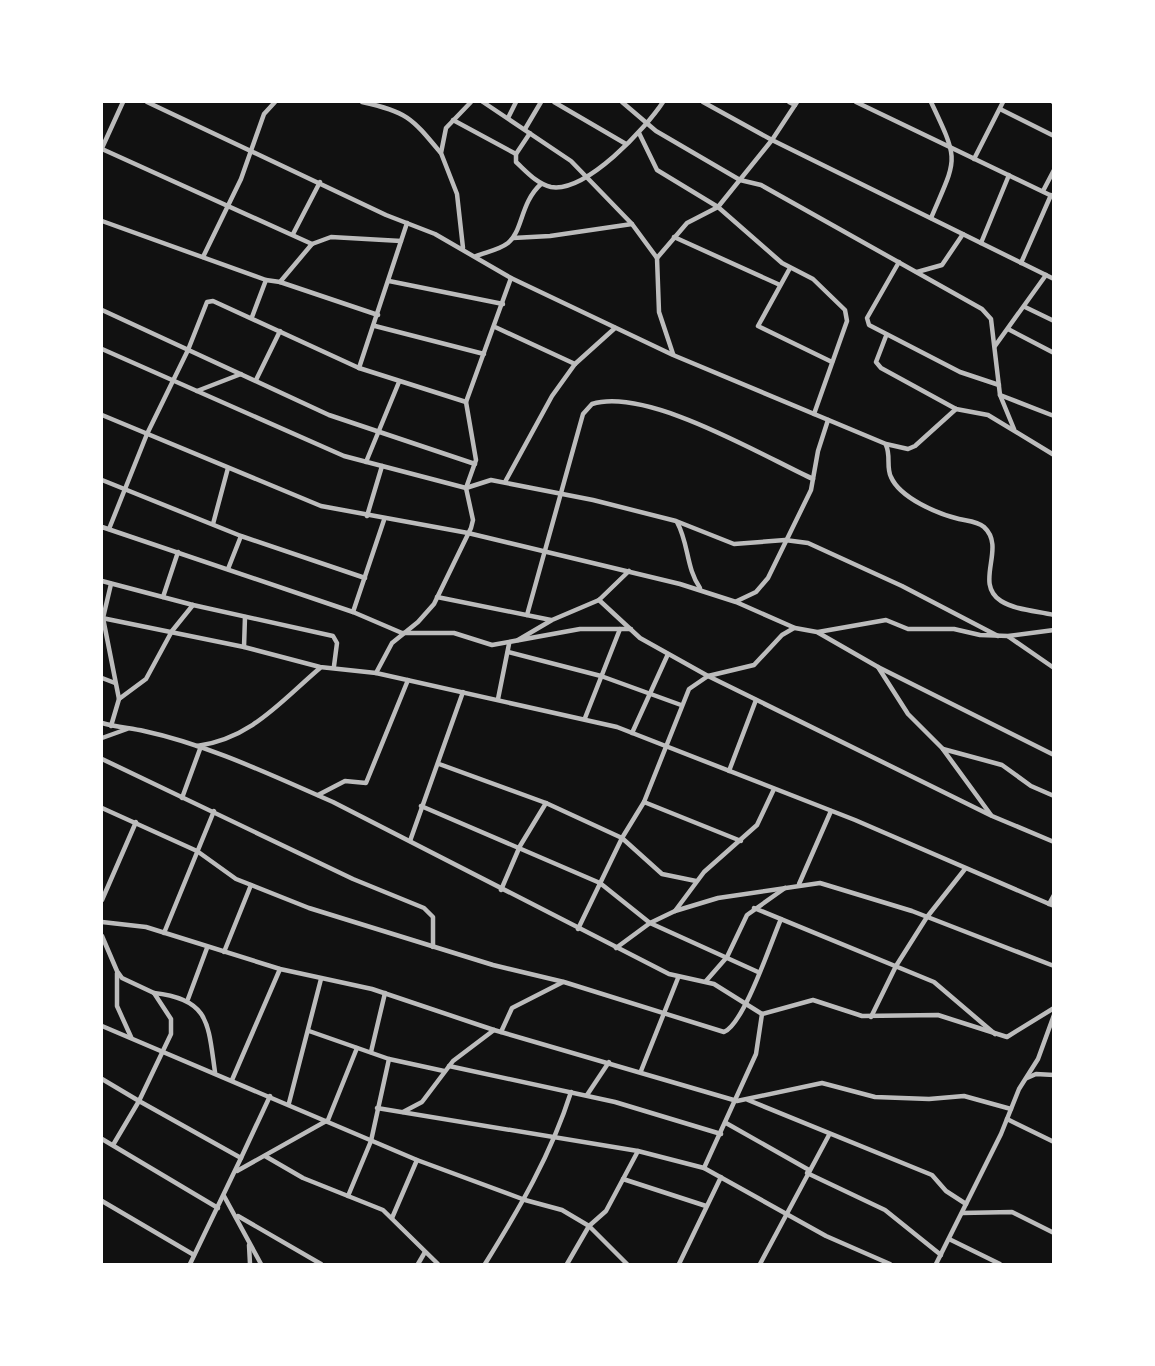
<svg xmlns="http://www.w3.org/2000/svg" width="1155" height="1366" viewBox="0 0 1155 1366" font-family="'Source Serif 4',serif">
	<style>
		.lines { fill: none; stroke-linecap: round; stroke-linejoin: round }
		.minor { stroke: #bcbcbc; stroke-width: 4.5 }
	</style>
	<rect width="100%" height="100%" fill="#111"/>
	<g class="lines">
		<g class="minor">
			<polyline points="147,102 386,215 435,234 511,278 673,355 886,444 908,449 915,446 956,409"/>
			<path d="M362,102c45,10 49,15 78,50"/>
			<polyline points="483,102 571,161 632,224 657,258 659,312 673,354"/>
			<polyline points="554,102 626,144"/>
			<polyline points="622,102 656,131 740,180 761,185 982,309 991,319 1000,395 1014,429"/>
			<polyline points="703,102 772,140 1054,279"/>
			<polyline points="789,102 795,105"/>
			<polyline points="856,102 1054,197"/>
			<polyline points="1053,102 1054,102"/>
			<polyline points="1000,109 1054,136"/>
			<polyline points="508,118 516,102"/>
			<polyline points="453,120 516,154"/>
			<polyline points="525,129 541,102"/>
			<path d="M530,133l-14,21v8c10,9 21,22 35,25 35,6 95,-59 112,-85"/>
			<polyline points="639,133 657,170 718,207 782,263 813,279 845,310 847,321 814,414"/>
			<polyline points="102,148 123,102"/>
			<polyline points="102,149 312,244"/>
			<polyline points="974,159 1003,102"/>
			<polyline points="1043,191 1054,170"/>
			<path d="M931,218c26,-61 29,-55 0,-116"/>
			<polyline points="102,221 266,280 280,282 378,315"/>
			<polyline points="293,234 320,182"/>
			<polyline points="674,237 780,285"/>
			<polyline points="513,238 550,236 632,224"/>
			<polyline points="981,243 1009,175"/>
			<polyline points="463,248 457,194 441,153 446,128 471,102"/>
			<path d="M476,256c10,-4 23,-6 32,-13 15,-12 12,-40 33,-59"/>
			<polyline points="203,257 241,179 264,114 275,102"/>
			<polyline points="657,258 687,223 718,207 772,140 797,102"/>
			<polyline points="899,262 867,318 869,325 960,372 999,385"/>
			<polyline points="1021,263 1051,195"/>
			<polyline points="790,268 758,326 832,362"/>
			<polyline points="917,272 942,265 963,234"/>
			<polyline points="389,281 503,304"/>
			<polyline points="280,282 312,244 331,237 401,241"/>
			<polyline points="1025,307 1054,321"/>
			<polyline points="102,310 329,415 475,464"/>
			<polyline points="252,317 266,280"/>
			<polyline points="375,326 484,354"/>
			<polyline points="495,327 575,364"/>
			<polyline points="1008,329 1054,353"/>
			<polyline points="886,336 876,362 881,368 956,409 988,415 1054,455"/>
			<polyline points="995,346 1046,275"/>
			<polyline points="102,349 344,456 466,488 491,480 593,500 676,521 734,544 785,540 808,543 902,586 998,636"/>
			<polyline points="359,368 407,223"/>
			<polyline points="256,380 280,331"/>
			<polyline points="197,391 241,374"/>
			<polyline points="1000,395 1054,416"/>
			<polyline points="102,415 321,506 468,533 680,584 736,602 795,628 817,632 878,667 1054,755"/>
			<path d="M886,445c5,11 0,22 5,32 9,21 47,37 68,42 9,2 18,2 25,8 23,21 -11,56 17,74 14,9 36,10 53,14"/>
			<polyline points="366,462 399,382"/>
			<polyline points="102,480 241,536 365,578"/>
			<polyline points="505,482 552,396 575,364 615,328"/>
			<polyline points="367,516 382,466"/>
			<path d="M677,522c12,22 9,46 23,66"/>
			<polyline points="213,524 228,468"/>
			<polyline points="102,527 353,612 402,633 454,633 492,645 580,629 631,629"/>
			<polyline points="109,529 147,434 188,350 207,302 213,301 359,368 466,402"/>
			<polyline points="228,569 241,536"/>
			<polyline points="102,581 193,605 333,636 337,643 334,666"/>
			<polyline points="163,597 178,552"/>
			<polyline points="437,597 551,620"/>
			<polyline points="599,600 640,638 708,676 992,816 1054,842"/>
			<polyline points="737,601 756,592 768,578 811,490 818,451 828,420"/>
			<polyline points="353,612 384,520"/>
			<path d="M527,615l56,-201 9,-10c55,-17 169,51 221,75"/>
			<polyline points="102,618 244,647 320,667 376,673 617,727 855,820 1054,906"/>
			<polyline points="818,632 886,620 908,629 954,629 980,635 1008,636 1054,630"/>
			<polyline points="1009,637 1054,668"/>
			<polyline points="518,640 552,620 599,600 629,571"/>
			<polyline points="244,647 245,617"/>
			<polyline points="508,652 601,676 681,705"/>
			<polyline points="878,667 908,714 942,748 991,815"/>
			<polyline points="376,673 392,643 418,622 434,604 471,528 473,520 466,488 476,460 466,402 511,278"/>
			<polyline points="102,678 115,683"/>
			<polyline points="119,699 146,679 172,631 193,605"/>
			<polyline points="498,699 509,644"/>
			<polyline points="585,718 620,629"/>
			<path d="M102,723c14,4 28,5 42,8 65,14 129,45 189,71l336,172 45,10 48,30 51,-14 49,16 76,-1 69,22 47,-29"/>
			<polyline points="111,726 119,699 103,618 111,584"/>
			<polyline points="632,733 668,654"/>
			<polyline points="102,738 127,729"/>
			<path d="M197,746c55,-8 83,-44 123,-78"/>
			<polyline points="943,749 1002,765 1031,786 1054,796"/>
			<polyline points="102,759 353,879 424,908 433,917 433,947"/>
			<polyline points="439,764 546,803 622,838 662,874 696,881"/>
			<polyline points="729,771 756,700"/>
			<polyline points="318,795 345,781 366,783 408,680"/>
			<polyline points="182,798 200,749"/>
			<polyline points="644,802 741,841"/>
			<polyline points="421,806 600,883 650,923 758,972"/>
			<path d="M102,808l95,43 39,28 73,29 184,57 71,17 160,50c20,-8 47,-90 57,-113"/>
			<polyline points="410,841 463,692"/>
			<polyline points="799,884 831,811"/>
			<polyline points="501,890 520,846 546,803"/>
			<polyline points="102,900 136,822"/>
			<polyline points="1049,904 1054,895"/>
			<polyline points="754,908 934,982 995,1034"/>
			<polyline points="675,911 704,872 757,825 774,789"/>
			<polyline points="102,922 146,927 280,969 372,989 494,1030 737,1101 822,1083 875,1097 929,1099 964,1096 1011,1109"/>
			<polyline points="578,929 622,838 644,802 689,689 708,676 754,665 782,635 794,628"/>
			<polyline points="164,933 214,811"/>
			<polyline points="102,936 117,971 122,978 154,993 171,1019 171,1034 139,1101 241,1158 190,1264"/>
			<polyline points="616,948 650,923 675,911 718,898 820,883 912,911 1054,966"/>
			<polyline points="224,952 251,885"/>
			<polyline points="117,973 117,1006 131,1037"/>
			<polyline points="706,981 727,957 747,915 785,888"/>
			<path d="M154,993c56,6 54,31 61,79"/>
			<polyline points="188,999 207,948"/>
			<polyline points="871,1017 896,966 927,917 965,869"/>
			<polyline points="102,1026 417,1160 525,1200 562,1210 589,1226 627,1264"/>
			<polyline points="309,1031 389,1059 444,1071"/>
			<polyline points="501,1032 512,1008 563,982"/>
			<polyline points="371,1052 385,993"/>
			<polyline points="449,1066 615,1102 721,1134"/>
			<polyline points="641,1071 678,978"/>
			<polyline points="1027,1078 1036,1074 1054,1075"/>
			<polyline points="102,1079 139,1101 113,1145"/>
			<polyline points="232,1080 280,969"/>
			<polyline points="587,1095 609,1062"/>
			<polyline points="748,1100 932,1175 946,1191 966,1204"/>
			<polyline points="289,1103 321,979"/>
			<polyline points="377,1108 638,1151 704,1168 826,1236 890,1264"/>
			<polyline points="403,1112 422,1102 453,1061 494,1030"/>
			<polyline points="1007,1119 1054,1142"/>
			<polyline points="726,1123 809,1170"/>
			<polyline points="102,1139 218,1208"/>
			<polyline points="265,1156 303,1178 383,1210 438,1264"/>
			<polyline points="241,1158 270,1096"/>
			<polyline points="704,1168 756,1054 762,1014"/>
			<polyline points="237,1171 328,1120 357,1048"/>
			<polyline points="807,1173 885,1210 941,1255"/>
			<polyline points="623,1179 706,1206"/>
			<polyline points="224,1196 261,1264"/>
			<polyline points="348,1196 371,1141 389,1059"/>
			<polyline points="102,1201 194,1255"/>
			<polyline points="962,1213 1012,1212 1054,1233"/>
			<polyline points="238,1216 321,1264"/>
			<polyline points="392,1218 417,1160"/>
			<polyline points="949,1239 1000,1264"/>
			<polyline points="249,1245 250,1264"/>
			<polyline points="418,1264 425,1252"/>
			<path d="M485,1264c34,-55 66,-109 86,-172"/>
			<polyline points="567,1264 589,1226 606,1211 638,1151"/>
			<polyline points="679,1264 721,1177"/>
			<polyline points="760,1264 829,1135"/>
			<polyline points="936,1264 1001,1134 1019,1089 1038,1059 1054,1015"/>
		</g>
	</g>
	<rect width="1155" height="1366" fill="none" stroke="#ffffff" stroke-width="206"/>
</svg>
